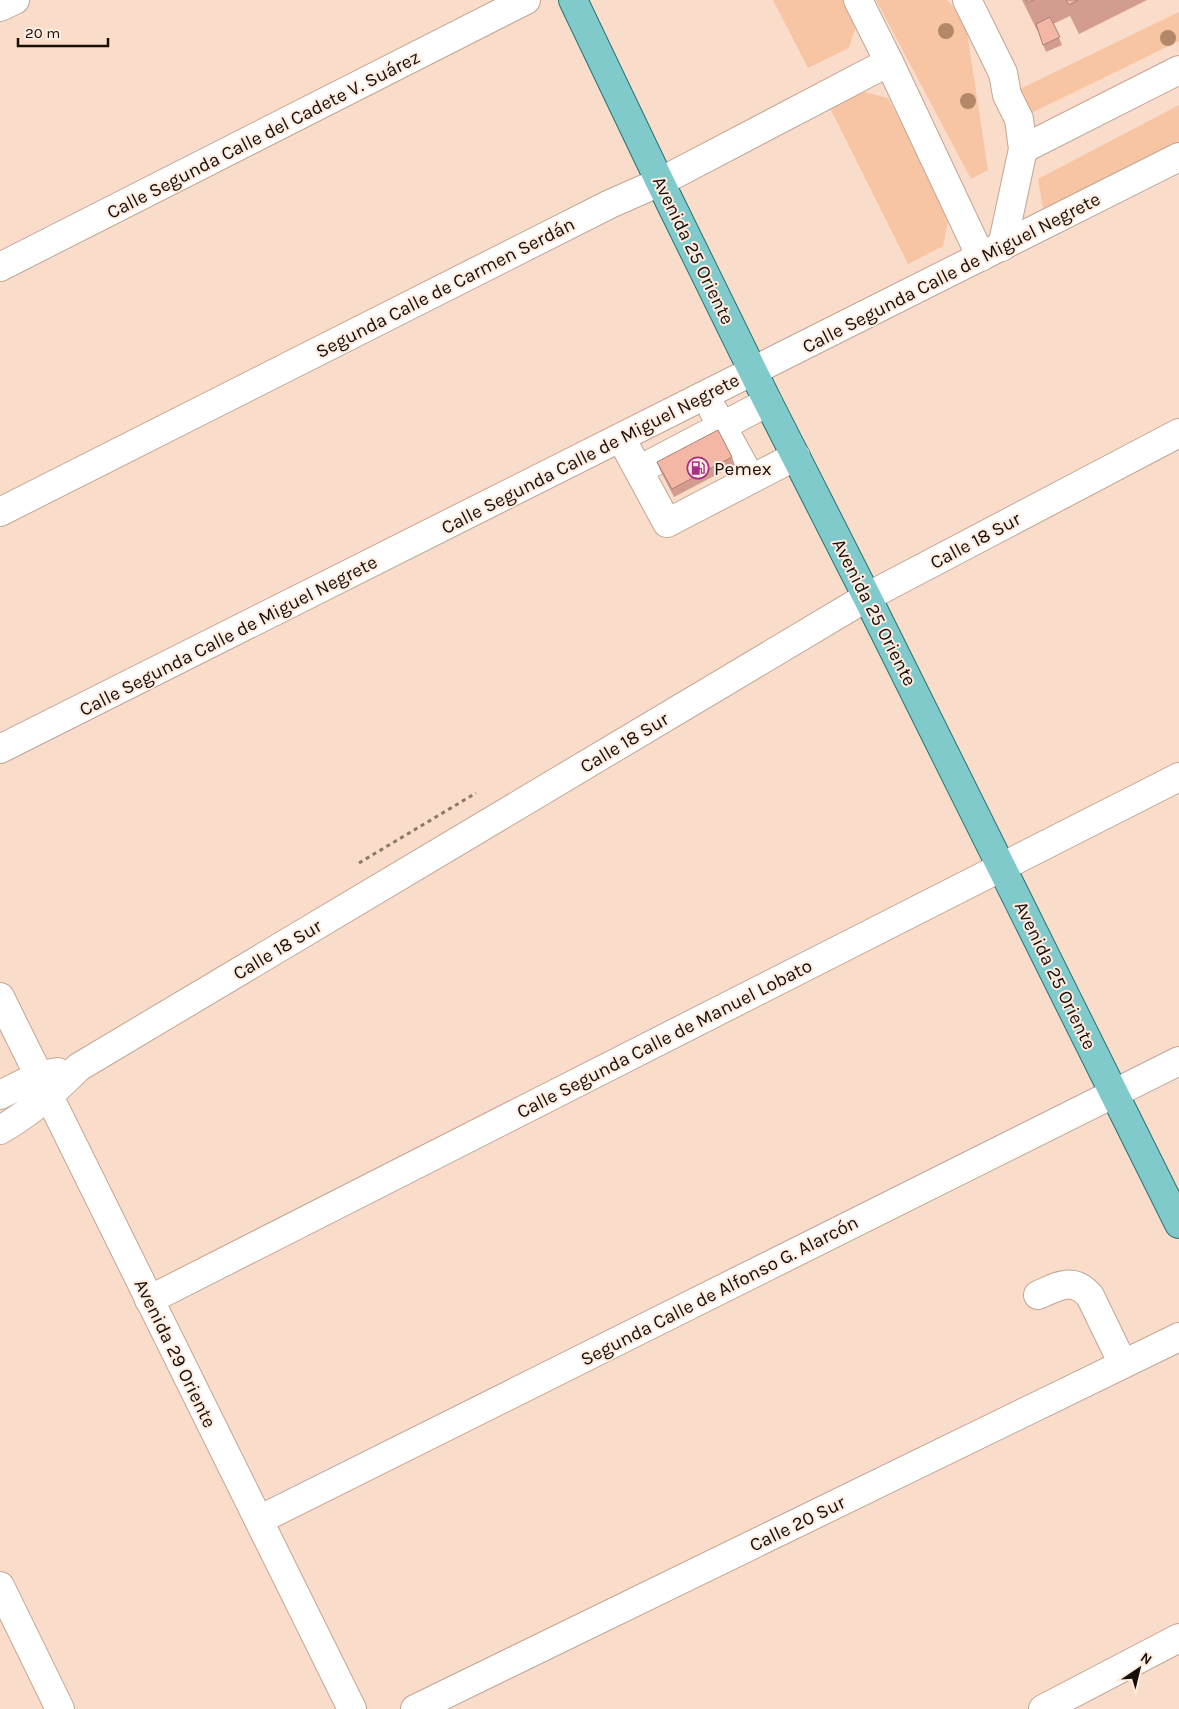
<svg xmlns="http://www.w3.org/2000/svg" width="1179" height="1709" viewBox="0 0 1179 1709" font-family="Karla,sans-serif">
	<style>
		.green { fill: #f7c5a4 }
		.lines { fill: none; stroke-linecap: round; stroke-linejoin: round }
		.minor-casing { stroke: #c1a694; stroke-width: 30 }
		.major-casing { stroke: #257272; stroke-width: 30 }
		.path { stroke: #8a786b; stroke-width: 3; stroke-dasharray: 4 4; stroke-linecap: butt }
		.minor { stroke: #fff; stroke-width: 28 }
		.major { stroke: #80cacc; stroke-width: 28 }
		.tree { fill: #b28868 }
		.wall { fill: #d29d8f }
		.building { fill: #f4b7a6; stroke: #ab8074 }
		.labels { text-anchor: middle; stroke-width: 4; stroke-linejoin: round; paint-order: stroke }
		.street-label { font-size: 19px; fill: #180f09; stroke: #feece1 }
		.poi-label { font-size: 19px; fill: #180f09; stroke: #feece1; text-anchor: start }
	</style>
	<rect width="100%" height="100%" fill="#f9ddca"/>
	<g class="green">
		<polygon points="773,0 845,0 857,23 849,48 808,68"/>
		<polygon points="876,0 947,0 965,19 988,170 971,179"/>
		<polygon points="1179,12 1179,41 1019,119 1007,95"/>
		<polygon points="864,92 888,98 950,212 943,246 908,264 830,108"/>
		<polygon points="1179,105 1179,145 1044,214 1038,179"/>
	</g>
	<g class="lines">
		<g class="minor-casing">
			<g id="minor">
				<polyline points="858,0 889,62 981,257"/>
				<polyline points="967,0 1003,73 1007,95 1019,119 1023,149 1002,247"/>
				<polyline points="0,7 15,0"/>
				<polyline points="1023,149 1179,70"/>
				<polyline points="0,267 526,0"/>
				<polyline points="713,410 751,479"/>
				<polyline points="621,438 667,523 796,456"/>
				<polyline points="639,470 768,402"/>
				<polyline points="0,512 610,204 660,182 889,62"/>
				<polyline points="0,749 1179,157"/>
				<polyline points="0,997 352,1709"/>
				<polyline points="0,1095 40,1075 58,1072"/>
				<path d="M0,1130c30,-17 55,-39 79,-63l788,-470 312,-164"/>
				<path d="M1038,1295c21,-9 35,-19 52,1l33,68"/>
				<polyline points="149,1300 1179,777"/>
				<polyline points="259,1520 1179,1061"/>
				<polyline points="0,1586 60,1709"/>
				<polyline points="415,1709 1179,1337"/>
				<polyline points="1043,1709 1179,1638"/>
			</g>
		</g>
		<g class="major-casing">
			<polyline id="major" points="573,0 660,182 768,402 867,597 1179,1224"/>
		</g>
		<polyline class="path" points="359,863 476,793"/>
		<use href="#minor" class="minor"/>
		<use href="#major" class="major"/>
	</g>
	<g class="tree">
		<circle cx="946" cy="31" r="8"/>
		<circle cx="1168" cy="38" r="8"/>
		<circle cx="968" cy="101" r="8"/>
	</g>
	<g class="wall">
		<polygon points="1022,0 1147,0 1079,34 1070,16 1053,24 1062,45 1046,52 1038,32"/>
		<polygon points="732,457 735,465 674,497 660,470 657,462"/>
	</g>
	<g class="building">
		<polygon points="1026,0 1034,0 1028,3"/>
		<polygon points="1066,0 1078,0 1069,5"/>
		<polygon points="1050,17 1060,37 1043,45 1036,24"/>
		<polygon points="718,430 732,457 672,489 657,462"/>
	</g>
	<defs>
		<g id="fuel-ring" transform="scale(1.125)"><circle r="9.5" fill="#feece1" stroke="#a72f85" stroke-width="1.5"/><path d="M-5.5-6h7V0h2V4h1.3V-2.5L3-4.5l.8-.8L6-3V5H2.5V1h-1V6h-7ZM-4.2-4.7v3.2H.2V-4.7Z" fill="#a72f85"/></g>
	</defs>
	<g fill-rule="evenodd">
		<use href="#fuel-ring" x="698" y="468"/>
	</g>
	<g class="labels">
		<g class="street-label">
			<text transform="translate(263 134) rotate(-27)" y="7">Calle Segunda Calle del Cadete V. Suárez</text>
			<text transform="translate(694 250) rotate(64)" y="7">Avenida 25 Oriente</text>
			<text transform="translate(951 272) rotate(-27)" y="7">Calle Segunda Calle de Miguel Negrete</text>
			<text transform="translate(445 287) rotate(-27)" y="7">Segunda Calle de Carmen Serdán</text>
			<text transform="translate(590 453) rotate(-27)" y="7">Calle Segunda Calle de Miguel Negrete</text>
			<text transform="translate(975 540) rotate(-28)" y="7">Calle 18 Sur</text>
			<text transform="translate(875 612) rotate(63)" y="7">Avenida 25 Oriente</text>
			<text transform="translate(228 635) rotate(-27)" y="7">Calle Segunda Calle de Miguel Negrete</text>
			<text transform="translate(624 742) rotate(-31)" y="7">Calle 18 Sur</text>
			<text transform="translate(277 949) rotate(-31)" y="7">Calle 18 Sur</text>
			<text transform="translate(1056 975) rotate(64)" y="7">Avenida 25 Oriente</text>
			<text transform="translate(664 1038) rotate(-27)" y="7">Calle Segunda Calle de Manuel Lobato</text>
			<text transform="translate(719 1290) rotate(-27)" y="7">Segunda Calle de Alfonso G. Alarcón</text>
			<text transform="translate(176 1353) rotate(64)" y="7">Avenida 29 Oriente</text>
			<text transform="translate(797 1523) rotate(-26)" y="7">Calle 20 Sur</text>
		</g>
		<g class="poi-label">
			<text x="714" y="475">Pemex</text>
		</g>
	</g>
	<g transform="translate(1139 1669) rotate(35)" stroke="#feece1" stroke-width="4" paint-order="stroke">
	<path d="M0-4L9 19L0 12L-9 19Z" fill="#180f09"/>
	<text y="-8" font-size="14" font-weight="bold" text-anchor="middle" fill="#180f09">N</text>
	</g>
	<path d="M18 38v8h90v-8" fill="none" stroke="#180f09" stroke-width="2.5"/>
	<text x="25" y="38" font-size="15" fill="#180f09" stroke="#feece1" stroke-width="4" paint-order="stroke">20 m</text>
</svg>
